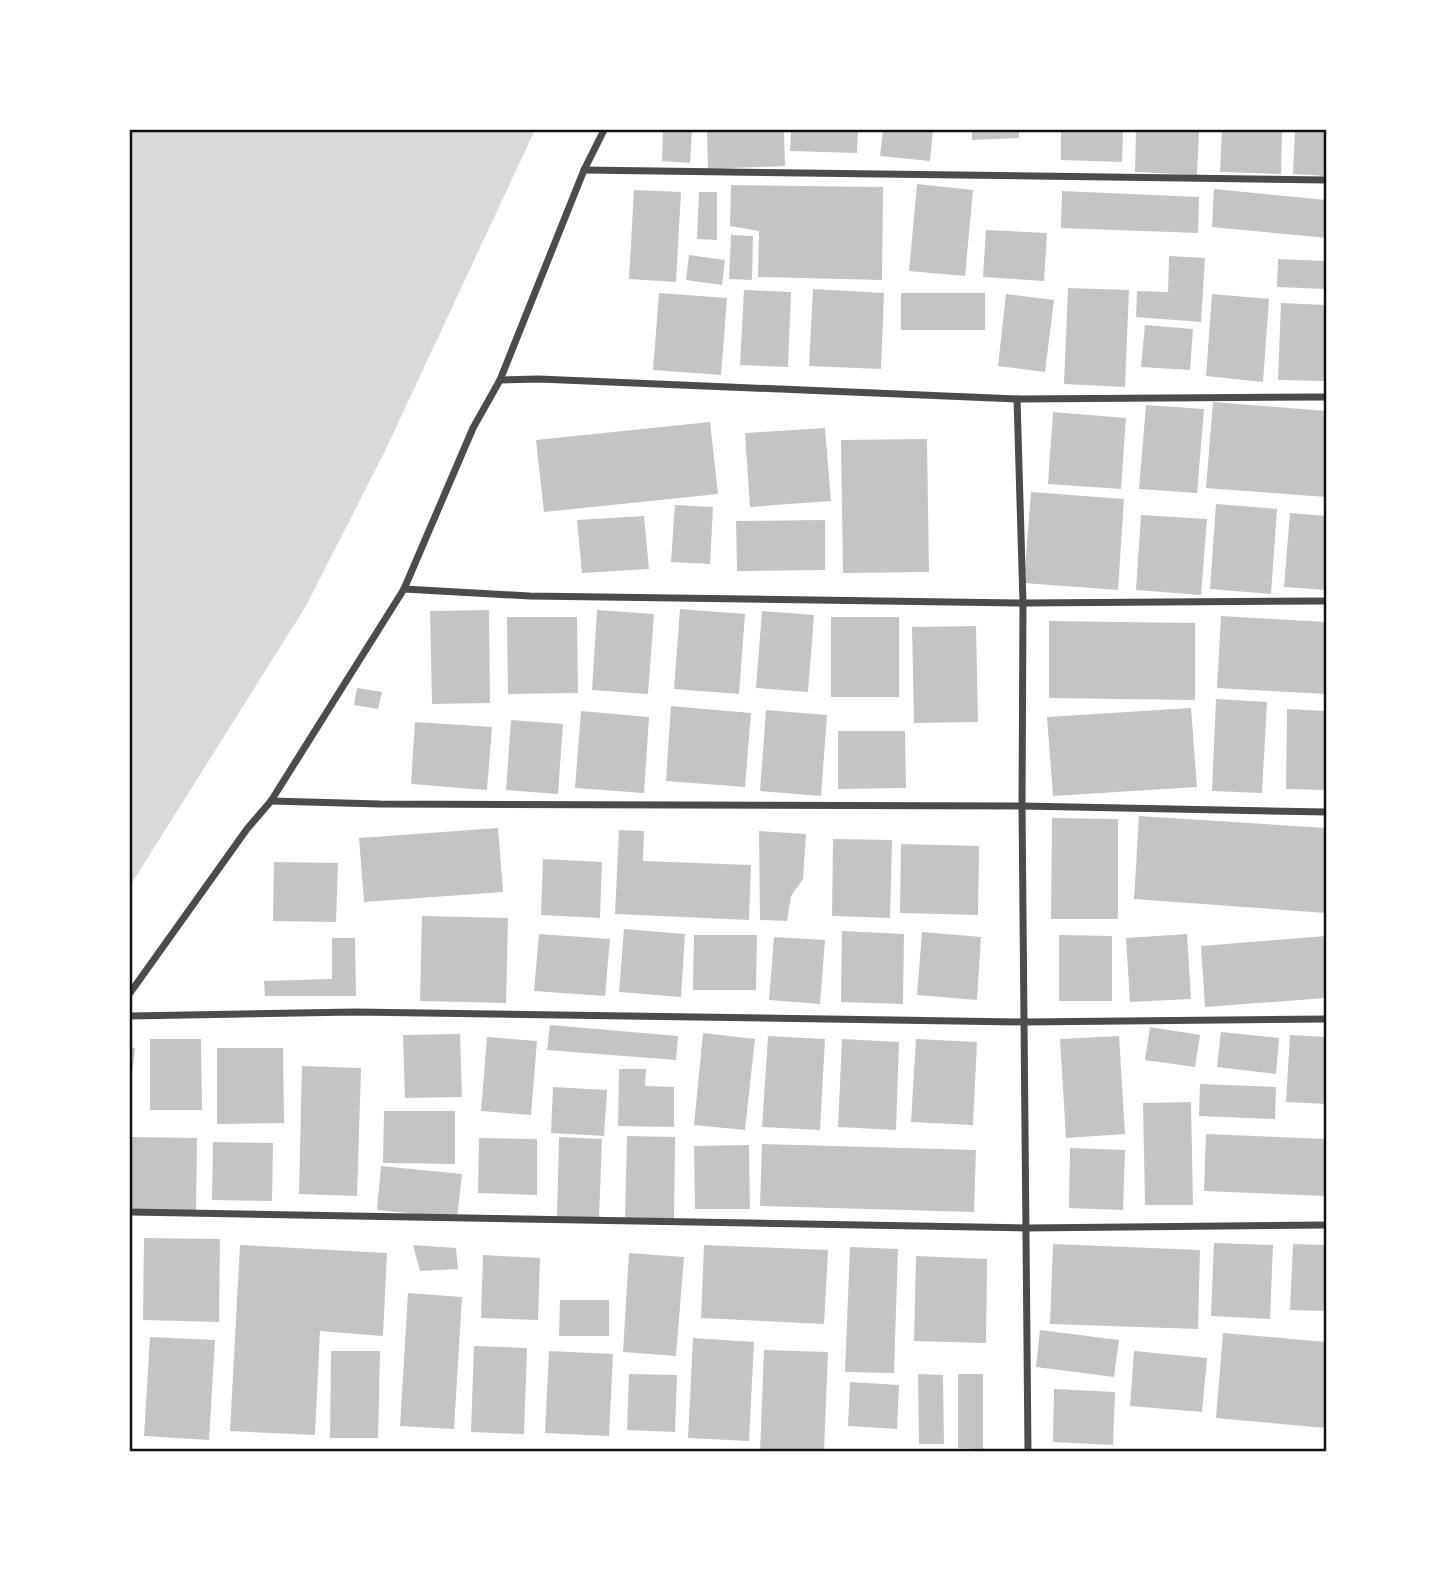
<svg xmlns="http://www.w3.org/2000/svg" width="1456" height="1581" viewBox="0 0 1456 1581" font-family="'Fira Sans',sans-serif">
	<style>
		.water { fill: #d9d9d9 }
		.building { fill: #c4c4c4 }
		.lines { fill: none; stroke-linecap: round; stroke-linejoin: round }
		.minor { stroke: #4c4c4c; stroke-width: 7 }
		.neatline { fill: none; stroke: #111; stroke-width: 2.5 }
	</style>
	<rect width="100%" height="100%" fill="#fff"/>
	<polygon class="water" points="130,130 535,130 385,451 306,606 130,886"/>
	<g class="building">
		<polygon points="663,130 692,130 690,163 662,161"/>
		<polygon points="707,130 784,130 785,166 708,169"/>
		<polygon points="791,130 858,130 857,153 790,151"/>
		<polygon points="883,130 933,130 930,161 880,156"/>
		<polygon points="972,130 1019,130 1019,138 972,140"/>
		<polygon points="1061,130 1123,130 1122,162 1061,160"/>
		<polygon points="1136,130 1199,130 1197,175 1135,172"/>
		<polygon points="1222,130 1282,130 1281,174 1220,172"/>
		<polygon points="1295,130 1326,130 1326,176 1293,174"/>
		<polygon points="917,184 973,190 965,276 909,271"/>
		<polygon points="731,185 883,187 882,280 758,277 759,231 730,226"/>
		<polygon points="1214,189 1326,200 1326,238 1212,227"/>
		<polygon points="634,190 681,192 676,282 629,279"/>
		<polygon points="1062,191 1199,197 1198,233 1061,228"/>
		<polygon points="699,192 717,192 717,240 697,239"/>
		<polygon points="986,230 1047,233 1044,281 983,277"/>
		<polygon points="731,235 753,236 752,280 729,279"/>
		<polygon points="689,255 725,260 722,285 686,280"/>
		<polygon points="1169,256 1205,258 1201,322 1136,317 1137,291 1168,292"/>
		<polygon points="1278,259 1326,261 1326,289 1277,287"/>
		<polygon points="1068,288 1129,290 1125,387 1064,384"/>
		<polygon points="813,289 884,293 881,369 809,366"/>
		<polygon points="744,290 791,292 788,367 740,365"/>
		<polygon points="659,293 727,298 721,375 653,370"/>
		<rect x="901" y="293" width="84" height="37"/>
		<polygon points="1006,294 1054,300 1045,372 998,366"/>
		<polygon points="1212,294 1269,299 1263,382 1206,376"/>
		<polygon points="1281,303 1326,305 1326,381 1278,380"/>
		<polygon points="1145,325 1193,329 1190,370 1141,367"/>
		<polygon points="1213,402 1326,411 1326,497 1206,488"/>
		<polygon points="1146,405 1204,409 1197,493 1139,489"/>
		<polygon points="1053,412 1126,418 1121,489 1048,484"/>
		<polygon points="710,422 718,494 544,512 536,440"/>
		<polygon points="825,428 831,501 750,507 745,433"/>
		<polygon points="927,439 929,572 843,573 841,440"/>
		<polygon points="1031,492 1124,499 1118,590 1024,583"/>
		<polygon points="1216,504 1277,509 1271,594 1210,589"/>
		<polygon points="675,505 713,507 710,564 671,562"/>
		<polygon points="1290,513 1326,516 1326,590 1284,587"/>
		<polygon points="1141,515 1207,519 1201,595 1136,590"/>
		<polygon points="644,516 649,569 582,573 577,520"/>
		<polygon points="825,520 825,570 737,571 736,521"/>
		<polygon points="680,609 745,614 739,694 674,689"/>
		<polygon points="489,610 490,703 432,704 430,611"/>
		<polygon points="597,610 654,614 648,694 592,690"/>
		<polygon points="762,611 814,615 808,692 756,688"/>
		<polygon points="1221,616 1326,622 1326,694 1217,688"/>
		<polygon points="507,617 577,617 578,693 508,694"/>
		<rect x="831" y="617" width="68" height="80"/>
		<polygon points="1049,621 1195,623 1195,700 1049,698"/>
		<polygon points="976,626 978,722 914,723 912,627"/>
		<polygon points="357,688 382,692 378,709 354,705"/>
		<polygon points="1216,699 1267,702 1262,793 1212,791"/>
		<polygon points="671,706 751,713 745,787 666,781"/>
		<polygon points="1191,708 1197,787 1053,796 1047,717"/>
		<polygon points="1287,709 1326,711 1326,790 1286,789"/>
		<polygon points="766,710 827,715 821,796 760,791"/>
		<polygon points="581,711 649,717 644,793 575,788"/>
		<polygon points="511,720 563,724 558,794 506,790"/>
		<polygon points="415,722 492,727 487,790 411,784"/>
		<polygon points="838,731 905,731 906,788 838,789"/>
		<polygon points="1139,816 1326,828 1326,913 1134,899"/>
		<polygon points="1052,818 1118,819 1118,919 1051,919"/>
		<polygon points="498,828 503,892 364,902 359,838"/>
		<polygon points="619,830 644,831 643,861 751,865 749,920 615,914"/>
		<polygon points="759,831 806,834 803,879 791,896 787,921 760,920"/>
		<polygon points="833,839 892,840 890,918 832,916"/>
		<polygon points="901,844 979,846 978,915 900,913"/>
		<polygon points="543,859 602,862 600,918 541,915"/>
		<polygon points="274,862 338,863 336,922 273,921"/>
		<polygon points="422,916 508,918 506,1003 420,1001"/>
		<polygon points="624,929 685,934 681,997 619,992"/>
		<polygon points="842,931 904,934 903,1004 841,1002"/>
		<polygon points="922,932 981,937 977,1000 917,995"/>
		<polygon points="539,934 610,939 605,996 534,991"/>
		<polygon points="1187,934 1191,999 1130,1002 1126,938"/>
		<polygon points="694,935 757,935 756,990 693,990"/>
		<polygon points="1059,935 1112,936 1112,1001 1059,1001"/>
		<polygon points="1326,936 1326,998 1205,1007 1201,946"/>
		<polygon points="774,937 825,940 820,1004 769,1000"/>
		<polygon points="332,938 355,938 356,996 265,996 264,981 332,979"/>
		<polygon points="550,1025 678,1036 676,1060 547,1050"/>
		<polygon points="1150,1027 1200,1035 1195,1067 1145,1060"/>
		<polygon points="1221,1032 1279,1038 1276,1074 1217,1067"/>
		<polygon points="703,1033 755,1039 745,1130 694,1125"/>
		<polygon points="460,1034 462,1097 405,1098 403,1035"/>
		<polygon points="1290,1035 1326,1037 1326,1104 1286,1102"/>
		<polygon points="768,1036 825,1039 820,1130 762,1127"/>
		<polygon points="1119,1036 1125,1134 1066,1138 1060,1039"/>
		<polygon points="487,1037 537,1041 531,1115 481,1111"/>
		<polygon points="150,1039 201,1039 202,1110 150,1110"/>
		<polygon points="842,1039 899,1042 896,1130 838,1127"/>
		<polygon points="916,1039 977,1042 973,1125 911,1122"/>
		<polygon points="130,1047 135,1048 131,1083 130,1083"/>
		<polygon points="217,1048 283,1048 284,1123 217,1124"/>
		<polygon points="302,1066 361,1068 357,1196 299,1194"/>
		<polygon points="619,1069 646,1069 645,1086 674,1087 674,1127 618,1126"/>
		<polygon points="1200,1084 1276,1087 1275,1119 1199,1116"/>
		<polygon points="553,1087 607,1090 604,1136 551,1133"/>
		<polygon points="1191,1102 1193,1205 1145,1205 1143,1103"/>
		<polygon points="384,1111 455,1111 455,1164 383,1163"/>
		<polygon points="1206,1134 1326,1139 1326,1196 1204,1191"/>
		<polygon points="627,1136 675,1137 674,1221 625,1221"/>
		<polygon points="130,1137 197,1138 196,1212 130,1211"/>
		<polygon points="559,1137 602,1139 599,1219 557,1217"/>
		<polygon points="479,1138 537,1139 537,1195 478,1193"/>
		<polygon points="213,1142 273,1143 272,1201 212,1200"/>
		<polygon points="762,1144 976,1150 974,1212 760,1206"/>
		<polygon points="749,1145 750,1209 695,1209 694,1146"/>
		<polygon points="1070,1148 1125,1150 1123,1210 1069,1208"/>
		<polygon points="381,1166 462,1174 457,1218 377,1210"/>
		<polygon points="144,1238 220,1239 219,1322 143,1320"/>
		<polygon points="1214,1243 1273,1245 1270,1319 1211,1316"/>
		<polygon points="1053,1244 1200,1250 1198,1329 1050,1324"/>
		<polygon points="1293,1244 1326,1245 1326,1311 1290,1310"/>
		<polygon points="240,1245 387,1253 383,1336 320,1331 315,1435 230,1431"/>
		<polygon points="413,1245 456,1248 458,1269 420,1271"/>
		<polygon points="704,1245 828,1250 824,1324 701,1318"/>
		<polygon points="850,1247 898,1249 894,1373 845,1372"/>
		<polygon points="629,1253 684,1257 676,1356 623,1352"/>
		<polygon points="483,1255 540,1258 538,1320 481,1318"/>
		<polygon points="916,1256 987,1259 986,1343 914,1341"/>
		<polygon points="408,1293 462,1297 454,1429 400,1426"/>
		<polygon points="560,1300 609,1300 609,1336 559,1336"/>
		<polygon points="1040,1330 1119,1340 1114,1377 1036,1367"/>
		<polygon points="1223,1333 1326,1342 1326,1428 1216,1418"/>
		<polygon points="150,1337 215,1340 209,1440 144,1436"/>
		<polygon points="693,1338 754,1342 749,1441 688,1438"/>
		<polygon points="474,1346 527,1348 524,1434 471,1432"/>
		<polygon points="764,1350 828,1352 824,1452 760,1452"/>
		<polygon points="331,1351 380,1351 378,1438 330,1438"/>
		<polygon points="549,1351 613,1354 609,1436 545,1433"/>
		<polygon points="1134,1351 1207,1358 1202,1412 1130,1406"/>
		<polygon points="629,1374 677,1375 675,1432 627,1430"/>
		<polygon points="918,1374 943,1375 944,1444 919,1444"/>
		<polygon points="958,1374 983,1374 983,1449 958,1448"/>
		<polygon points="850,1382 899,1385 897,1429 848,1426"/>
		<polygon points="1054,1389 1115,1392 1113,1445 1053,1442"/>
	</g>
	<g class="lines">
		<g class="minor">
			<polyline points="584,170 1326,180"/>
			<polyline points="500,380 539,379 1017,399 1326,397"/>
			<polyline points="1017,399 1023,603 1022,806 1028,1452"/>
			<polyline points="404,589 530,596 1023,603 1326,601"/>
			<polyline points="271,801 380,804 1022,806 1326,812"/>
			<polyline points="130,993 247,829 271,801 404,589 473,428 500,380 584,170 604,130"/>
			<polyline points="130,1016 355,1012 1025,1022 1326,1019"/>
			<polyline points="130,1212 1027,1228 1326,1225"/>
		</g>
	</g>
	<rect width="1456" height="1581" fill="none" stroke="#ffffff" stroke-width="262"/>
	<rect x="131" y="131" width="1194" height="1319" class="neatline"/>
</svg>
